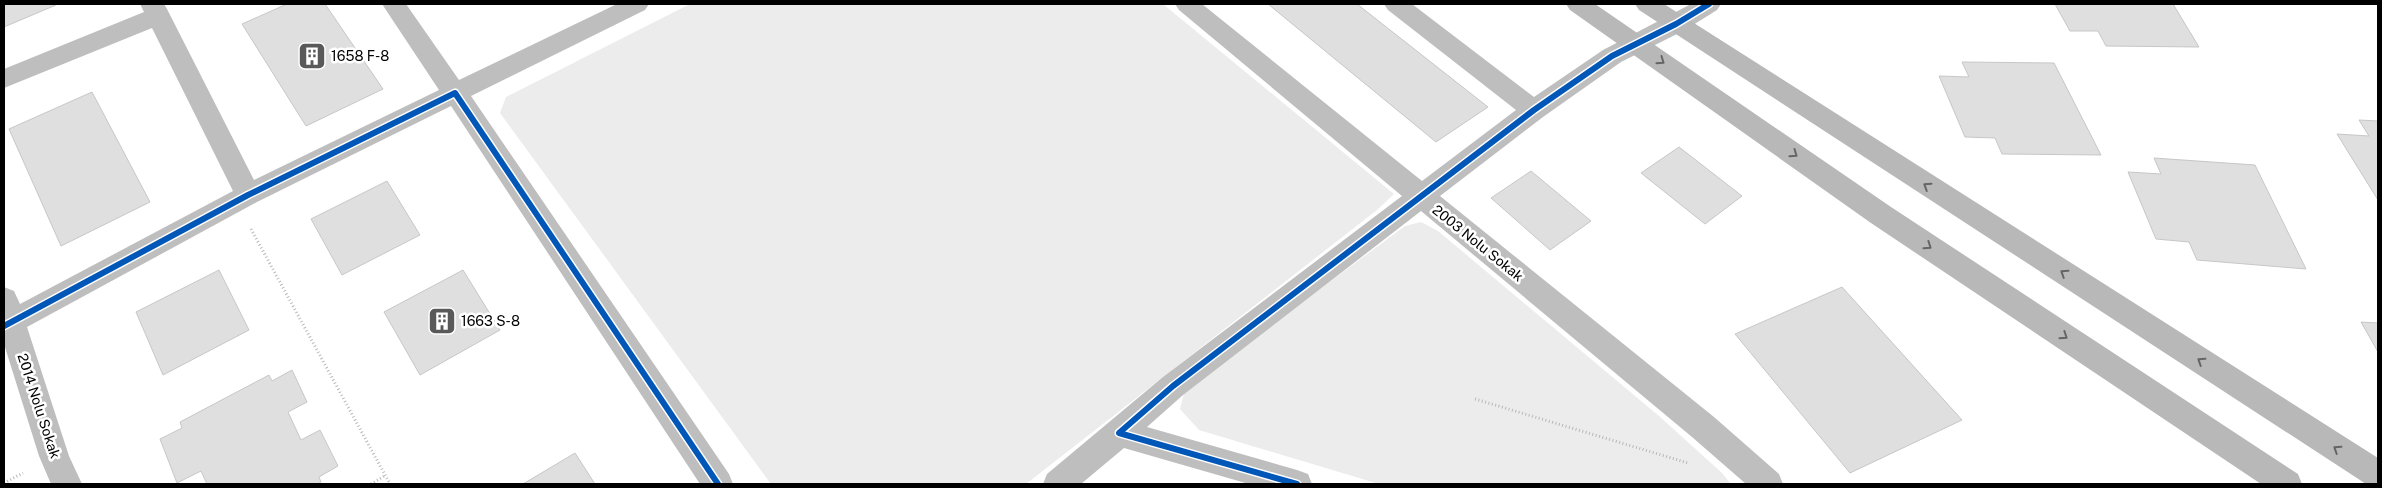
<svg xmlns="http://www.w3.org/2000/svg" width="2382" height="488" viewBox="0 0 2382 488" font-family="'Public Sans',sans-serif">
	<style>
		.green { fill: #ececec }
		.building { fill: #dfdfdf; stroke: #c7c7c7 }
		.lines { fill: none; stroke-linecap: round; stroke-linejoin: round }
		.path { stroke: #b9b9b9; stroke-width: 3; stroke-dasharray: 1 2.5; stroke-linecap: butt }
		.street { fill: #bebebe; fill-rule: evenodd }
		.secondary { fill: #b8b8b8; fill-rule: evenodd }
		.cycleway-casing { stroke: #fff; stroke-width: 9 }
		.cycleway { stroke: #0057b8; stroke-width: 6 }
		.oneway { stroke: #656565 }
		.labels { text-anchor: middle; stroke-width: 5; stroke-linejoin: round; paint-order: stroke }
		.poi-label { font-size: 14px; fill: #000; stroke: #fff; text-anchor: start }
		.street-label { font-size: 14px; fill: #000; stroke: #fff }
	</style>
	<rect width="100%" height="100%" fill="#fff"/>
	<g class="green">
		<polygon points="690,4 1163,4 1394,194 1377,210 1026,484 771,484 500,113 506,97"/>
		<polygon points="1421,222 1438,231 1659,416 1722,473 1731,484 1379,484 1199,430 1180,409 1185,389 1405,226"/>
	</g>
	<g class="building">
		<polygon points="4,4 55,4 56,5 4,27"/>
		<polygon points="287,4 325,4 383,89 306,126 242,24"/>
		<polygon points="1268,4 1357,4 1488,107 1436,142"/>
		<polygon points="2055,4 2173,4 2199,47 2106,46 2098,31 2070,31"/>
		<polygon points="1962,62 2054,63 2101,155 2002,154 1995,138 1965,137 1939,76 1969,77"/>
		<polygon points="92,92 150,202 61,246 9,129"/>
		<polygon points="2359,120 2378,121 2378,200 2337,134 2369,136"/>
		<polygon points="1679,147 1742,196 1705,224 1641,173"/>
		<polygon points="2154,158 2255,165 2306,269 2197,260 2189,242 2156,239 2128,172 2161,174"/>
		<polygon points="1531,171 1591,221 1550,250 1491,198"/>
		<polygon points="387,181 420,235 342,275 311,219"/>
		<polygon points="219,270 249,330 163,375 136,312"/>
		<polygon points="463,270 500,330 420,375 384,312"/>
		<polygon points="1842,287 1962,420 1850,473 1735,334"/>
		<polygon points="2361,322 2378,323 2378,352"/>
		<polygon points="292,370 307,402 288,412 301,440 320,430 338,466 319,477 321,482 317,484 207,484 201,471 177,483 160,439 182,428 180,422 269,375 272,381"/>
		<polygon points="575,453 595,484 523,484"/>
	</g>
	<g class="lines">
		<g class="path">
			<polyline points="251,229 390,484"/>
			<polyline points="1475,399 1688,463"/>
			<polyline points="4,483 23,473"/>
			<polyline points="371,484 386,475"/>
		</g>
		<g class="street">
			<polygon points="140,4 164,4 167,9 254,180 439,90 382,4 406,4 459,80 617,4 649,4 645,10 471,96 729,474 733,484 700,484 451,106 257,202 27,327 69,456 82,484 51,484 39,456 4,344 4,287 14,291 20,304 233,191 152,28 4,88 4,69 144,12"/>
			<polygon points="1175,4 1202,4 1422,181 1516,110 1388,10 1384,4 1412,4 1534,97 1603,50 1691,4 1721,4 1717,10 1685,30 1621,62 1543,117 1440,196 1714,417 1779,474 1783,484 1746,484 1692,437 1421,211 1183,395 1147,427 1297,470 1308,474 1312,484 1249,484 1124,448 1081,484 1043,484 1047,474 1163,377 1402,196 1179,10"/>
		</g>
		<g class="secondary">
			<polygon points="1566,4 1595,4 1891,207 2298,474 2302,484 2261,484 1871,223 1570,10"/>
			<polygon points="1635,4 1664,4 2378,458 2378,484 2366,484 1639,10"/>
		</g>
		<g class="cycleway-casing">
			<g id="cycleway">
				<polyline points="4,326 248,195 455,93 718,484"/>
				<polyline points="1297,484 1119,433 1173,386 1534,110 1612,56 1676,24 1709,4"/>
			</g>
		</g>
		<use href="#cycleway" class="cycleway"/>
	</g>
	<defs><path id="oneway-chevron" d="M-2-3.5L2.5 0L-2 3.5" fill="none" stroke-width="1.6" stroke-linecap="round" stroke-linejoin="round" transform="scale(1.25)"/></defs>
	<g class="oneway">
		<use href="#oneway-chevron" transform="translate(1661 61) rotate(35)"/>
		<use href="#oneway-chevron" transform="translate(1794 154) rotate(35)"/>
		<use href="#oneway-chevron" transform="translate(1927 186) rotate(-147)"/>
		<use href="#oneway-chevron" transform="translate(1928 246) rotate(34)"/>
		<use href="#oneway-chevron" transform="translate(2064 273) rotate(-147)"/>
		<use href="#oneway-chevron" transform="translate(2064 336) rotate(34)"/>
		<use href="#oneway-chevron" transform="translate(2201 361) rotate(-147)"/>
		<use href="#oneway-chevron" transform="translate(2337 449) rotate(-147)"/>
	</g>
	<defs>
		<g id="building-square" transform="scale(1.4375)"><rect x="-9" y="-9" width="18" height="18" rx="4" fill="#595959" stroke="#fff"/><path d="M-4-6H4V6H1V3H-1V6H-4ZM-2.5-4.3h1.7v1.8h-1.7ZM.8-4.3h1.7v1.8H.8ZM-2.5-1h1.7V.8h-1.7ZM.8-1h1.7V.8H.8Z" fill="#fff"/></g>
	</defs>
	<g fill-rule="evenodd">
		<use href="#building-square" x="312" y="56"/>
		<use href="#building-square" x="442" y="321"/>
	</g>
	<g class="labels">
		<g class="poi-label">
			<text x="331" y="61">1658 F-8</text>
			<text x="461" y="326">1663 S-8</text>
		</g>
		<g class="street-label">
			<text transform="translate(1478 243) rotate(39)" y="5">2003 Nolu Sokak</text>
			<text transform="translate(39 406) rotate(72)" y="5">2014 Nolu Sokak</text>
		</g>
	</g>
	<rect width="2382" height="488" fill="none" stroke="#000000" stroke-width="10"/>
</svg>
